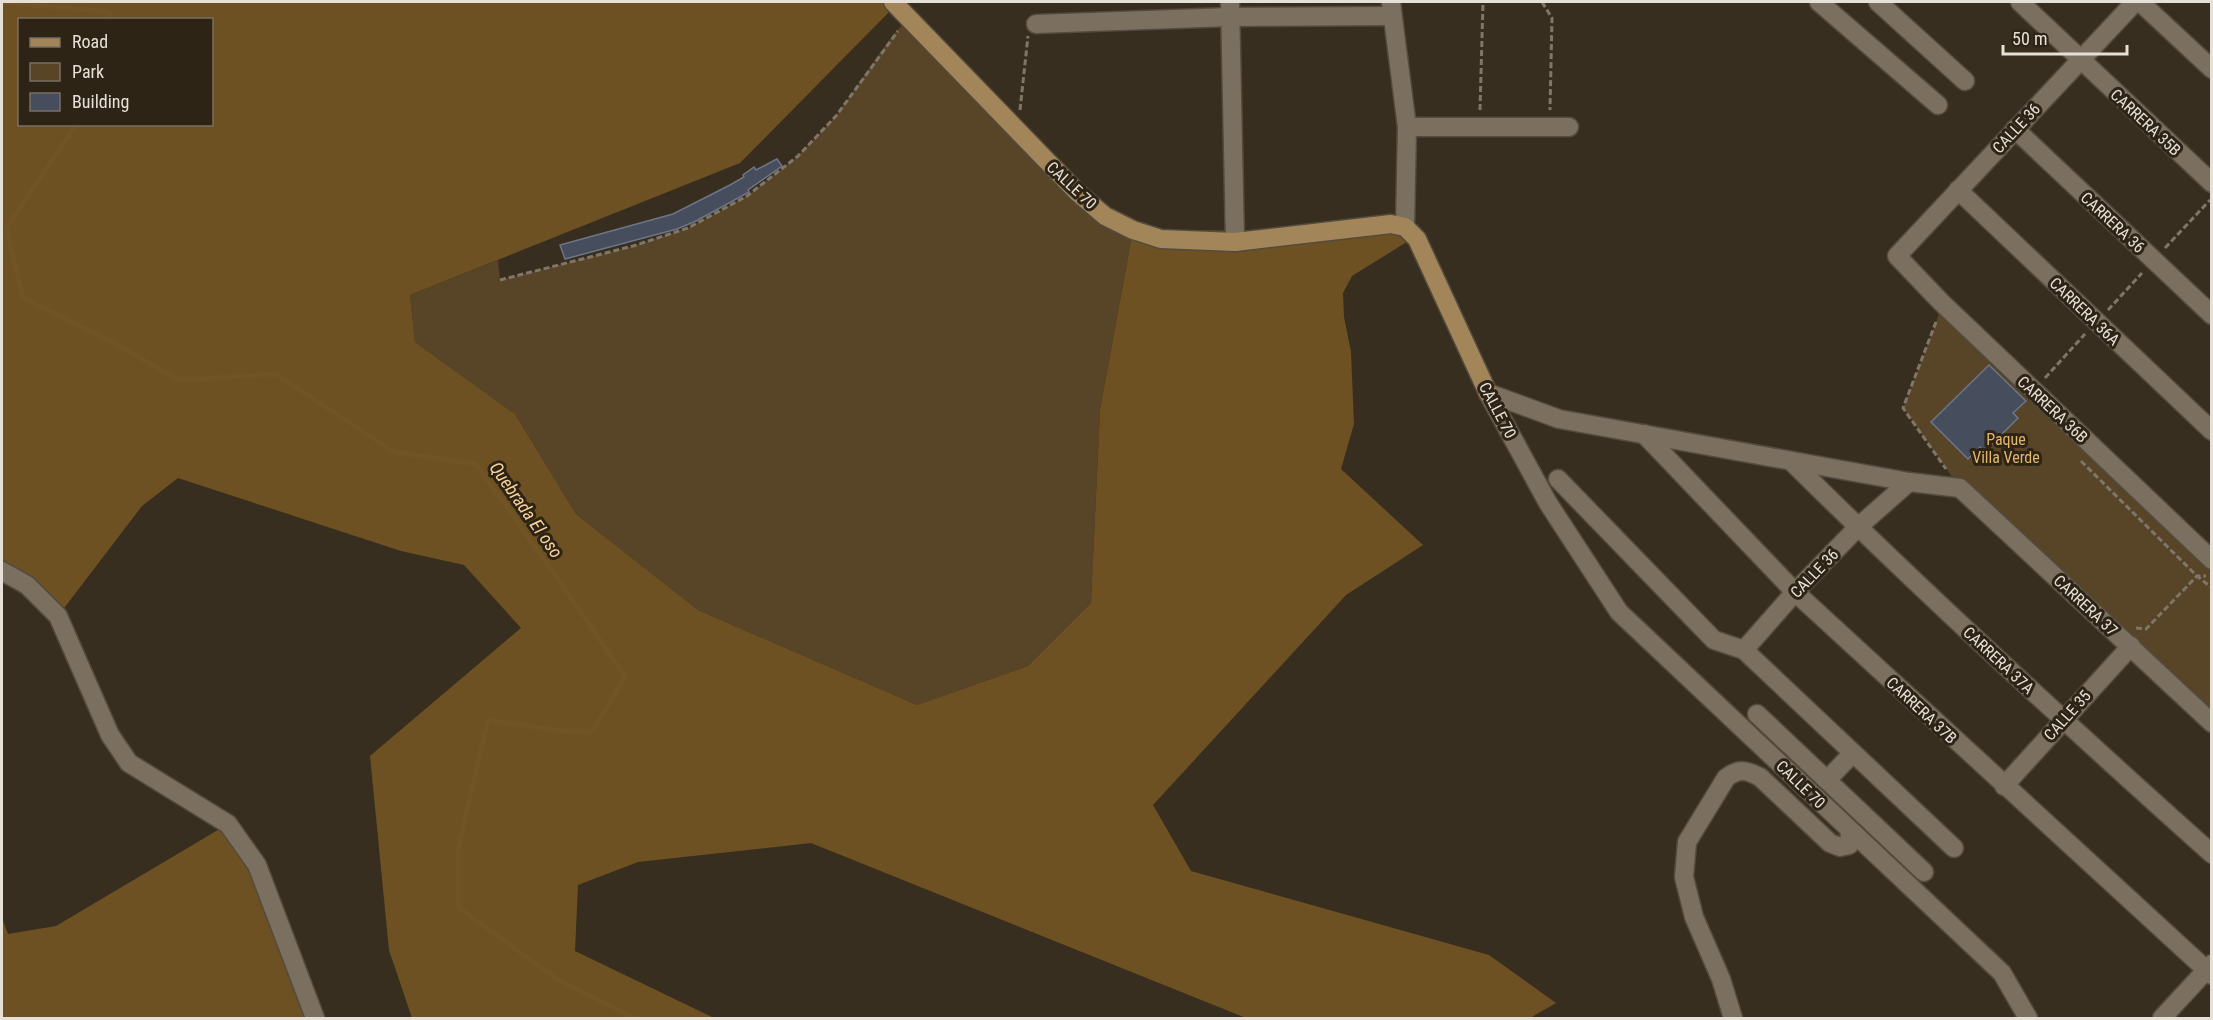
<svg xmlns="http://www.w3.org/2000/svg" width="2213" height="1020" viewBox="0 0 2213 1020" font-family="'Roboto Condensed',sans-serif">
	<style>
		.green { fill: #584426 }
		.forest { fill: #6d5122; fill-rule: evenodd }
		.lines { fill: none; stroke-linecap: round; stroke-linejoin: round }
		.stream { stroke: #705425; stroke-width: 5 }
		.building { fill: #464d5d; stroke: #6e7587; stroke-width: 1.5 }
		.minor-casing { stroke: #534b3e; stroke-width: 21 }
		.major-casing { stroke: #534b3e; stroke-width: 21 }
		.path { stroke: #7f766a; stroke-width: 3; stroke-dasharray: 6 3; stroke-linecap: butt }
		.minor { stroke: #7b7060; stroke-width: 18 }
		.major { stroke: #a2865a; stroke-width: 18 }
		.labels { text-anchor: middle; stroke-width: 6; stroke-linejoin: round; paint-order: stroke }
		.street-label { font-size: 16px; fill: #e6e0d7; stroke: #2e2416 }
		.park-label { font-size: 16px; fill: #e3b66e; stroke: #2e2416 }
		.water-label { font-size: 18px; font-style: italic; fill: #f8d39b; stroke: #2e2416 }
	</style>
	<rect width="100%" height="100%" fill="#382e20"/>
	<g class="green">
		<polygon points="909,18 1034,149 1133,230 1100,410 1091,603 1028,666 917,705 698,610 576,514 515,414 415,342 410,295 498,260 500,280 633,246 688,228 747,196 798,156 836,116 892,36"/>
		<polygon points="1941,302 2211,560 2211,723 1960,488 1903,408 1938,317"/>
	</g>
	<g class="forest">
		<path d="M2,2h893l1,3 -156,158 -330,132 5,47 100,72 61,100 122,96 219,95 111,-39 63,-63 9,-193 33,-180 199,1 59,-7 19,16 -58,36 -9,17 1,24 7,35 3,72 -13,45 82,76 -77,50 -193,210 38,66 298,84 67,48 -26,15h-284l-435,-175 -173,19 -60,23 -3,66 139,67h-302l-23,-68 -19,-194 151,-128 -57,-63 -63,-14 -223,-73 -36,28 -84,110 -56,-42zM20,20h192v104h-192z"/>
		<polygon points="228,824 271,906 315,1018 2,1018 2,918 8,934 56,926"/>
	</g>
	<g class="lines">
		<g class="stream">
			<polyline points="2,2 110,12 109,20"/>
			<polyline points="77,124 6,228 23,298 114,343 179,380 276,374 394,452 476,464 577,606 625,677 592,732 556,730 488,720 458,849 458,907 558,980 635,1018"/>
		</g>
	</g>
	<g class="building">
		<polygon points="777,159 782,166 748,190 749,192 696,221 677,229 565,259 560,245 673,214 730,185 744,177 743,175 754,167 756,170"/>
		<polygon points="1989,365 2026,401 2013,413 2018,418 1984,452 1980,447 1968,459 1931,422"/>
	</g>
	<g class="lines">
		<g class="minor-casing">
			<g id="minor">
				<polyline points="1230,2 1235,242"/>
				<polyline points="1391,2 1407,127 1405,227"/>
				<polyline points="1819,2 1938,105"/>
				<polyline points="1878,2 1965,81"/>
				<polyline points="2020,2 2212,183"/>
				<polyline points="2135,2 1897,256 1941,302 2212,560"/>
				<polyline points="2140,2 2212,69"/>
				<polyline points="1036,24 1230,17 1392,16"/>
				<polyline points="1407,127 1569,127"/>
				<polyline points="2015,129 2212,315"/>
				<polyline points="1958,190 2212,431"/>
				<polyline points="1488,393 1548,503 1619,612 2002,973 2028,1018"/>
				<polyline points="1488,393 1559,419 1909,482 1960,488 2212,723"/>
				<polyline points="1644,434 1795,592 2212,975"/>
				<path d="M1791,461c136,135 278,265 421,393"/>
				<polyline points="1558,479 1714,640 1744,650 1954,848"/>
				<polyline points="2,571 27,585 58,616 110,735 129,763 228,824 257,865 315,1018"/>
				<polyline points="1744,650 1795,592 1858,527 1909,482"/>
				<polyline points="1757,714 1924,872"/>
				<polyline points="1827,780 1853,753"/>
				<polyline points="2004,786 2131,646"/>
				<path d="M1733,1018l-12,-39 -27,-62 -10,-40 3,-35 39,-64c13,-10 20,-8 34,-1l70,66 10,4 9,-2 1,-14"/>
				<polyline points="2162,1018 2212,964"/>
			</g>
		</g>
		<g class="major-casing">
			<polyline id="major" points="893,2 1078,193 1105,216 1133,230 1161,239 1235,242 1391,224 1405,227 1417,239 1488,393"/>
		</g>
		<g class="path">
			<polyline points="1542,2 1552,18 1550,110"/>
			<polyline points="1020,110 1028,36"/>
			<polyline points="1480,110 1483,2"/>
			<polyline points="2165,248 2210,200"/>
			<polyline points="500,280 633,246 688,228 747,196 798,156 836,116 898,31"/>
			<polyline points="2108,310 2142,273"/>
			<polyline points="1936,322 1903,408 1946,469"/>
			<polyline points="2045,378 2085,334"/>
			<polyline points="2081,461 2197,576 2212,588"/>
			<polyline points="2136,628 2146,629 2197,576 2206,576"/>
		</g>
		<use href="#minor" class="minor"/>
		<use href="#major" class="major"/>
	</g>
	<g class="labels">
		<g class="street-label">
			<text transform="translate(2146 122) rotate(43)" y="6">CARRERA 35B</text>
			<text transform="translate(2016 128) rotate(-47)" y="6">CALLE 36</text>
			<text transform="translate(1072 185) rotate(43)" y="6">CALLE 70</text>
			<text transform="translate(2113 222) rotate(43)" y="6">CARRERA 36</text>
			<text transform="translate(2085 311) rotate(44)" y="6">CARRERA 36A</text>
			<text transform="translate(2053 409) rotate(43)" y="6">CARRERA 36B</text>
			<text transform="translate(1498 410) rotate(62)" y="6">CALLE 70</text>
			<text transform="translate(1814 573) rotate(-46)" y="6">CALLE 36</text>
			<text transform="translate(2086 605) rotate(43)" y="6">CARRERA 37</text>
			<text transform="translate(1999 660) rotate(43)" y="6">CARRERA 37A</text>
			<text transform="translate(1922 710) rotate(43)" y="6">CARRERA 37B</text>
			<text transform="translate(2067 715) rotate(-48)" y="6">CALLE 35</text>
			<text transform="translate(1801 784) rotate(44)" y="6">CALLE 70</text>
		</g>
		<g class="park-label">
			<text x="2006" y="445">Paque<tspan x="2006" dy="18">Villa Verde</tspan></text>
		</g>
		<g class="water-label">
			<text transform="translate(526 510) rotate(55)" y="6">Quebrada El oso</text>
		</g>
	</g>
	<rect width="2213" height="1020" fill="none" stroke="#e6e0d7" stroke-width="6"/>
	<rect x="18" y="18" width="195" height="108" fill="#2e2416" stroke="#786f63" stroke-width="1.5"/>
	<rect x="30" y="38" width="30" height="9" fill="#a2865a" stroke="#786f63" stroke-width="1.5"/>
	<text x="72" y="48" font-size="18" fill="#e6e0d7">Road</text>
	<rect x="30" y="63" width="30" height="18" fill="#584426" stroke="#786f63" stroke-width="1.5"/>
	<text x="72" y="78" font-size="18" fill="#e6e0d7">Park</text>
	<rect x="30" y="93" width="30" height="18" fill="#464d5d" stroke="#786f63" stroke-width="1.5"/>
	<text x="72" y="108" font-size="18" fill="#e6e0d7">Building</text>
	<path d="M2003 45v9h124v-9" fill="none" stroke="#e6e0d7" stroke-width="3"/>
	<text x="2012" y="45" font-size="18" fill="#e6e0d7" stroke="#2e2416" stroke-width="4.5" paint-order="stroke">50 m</text>
</svg>
